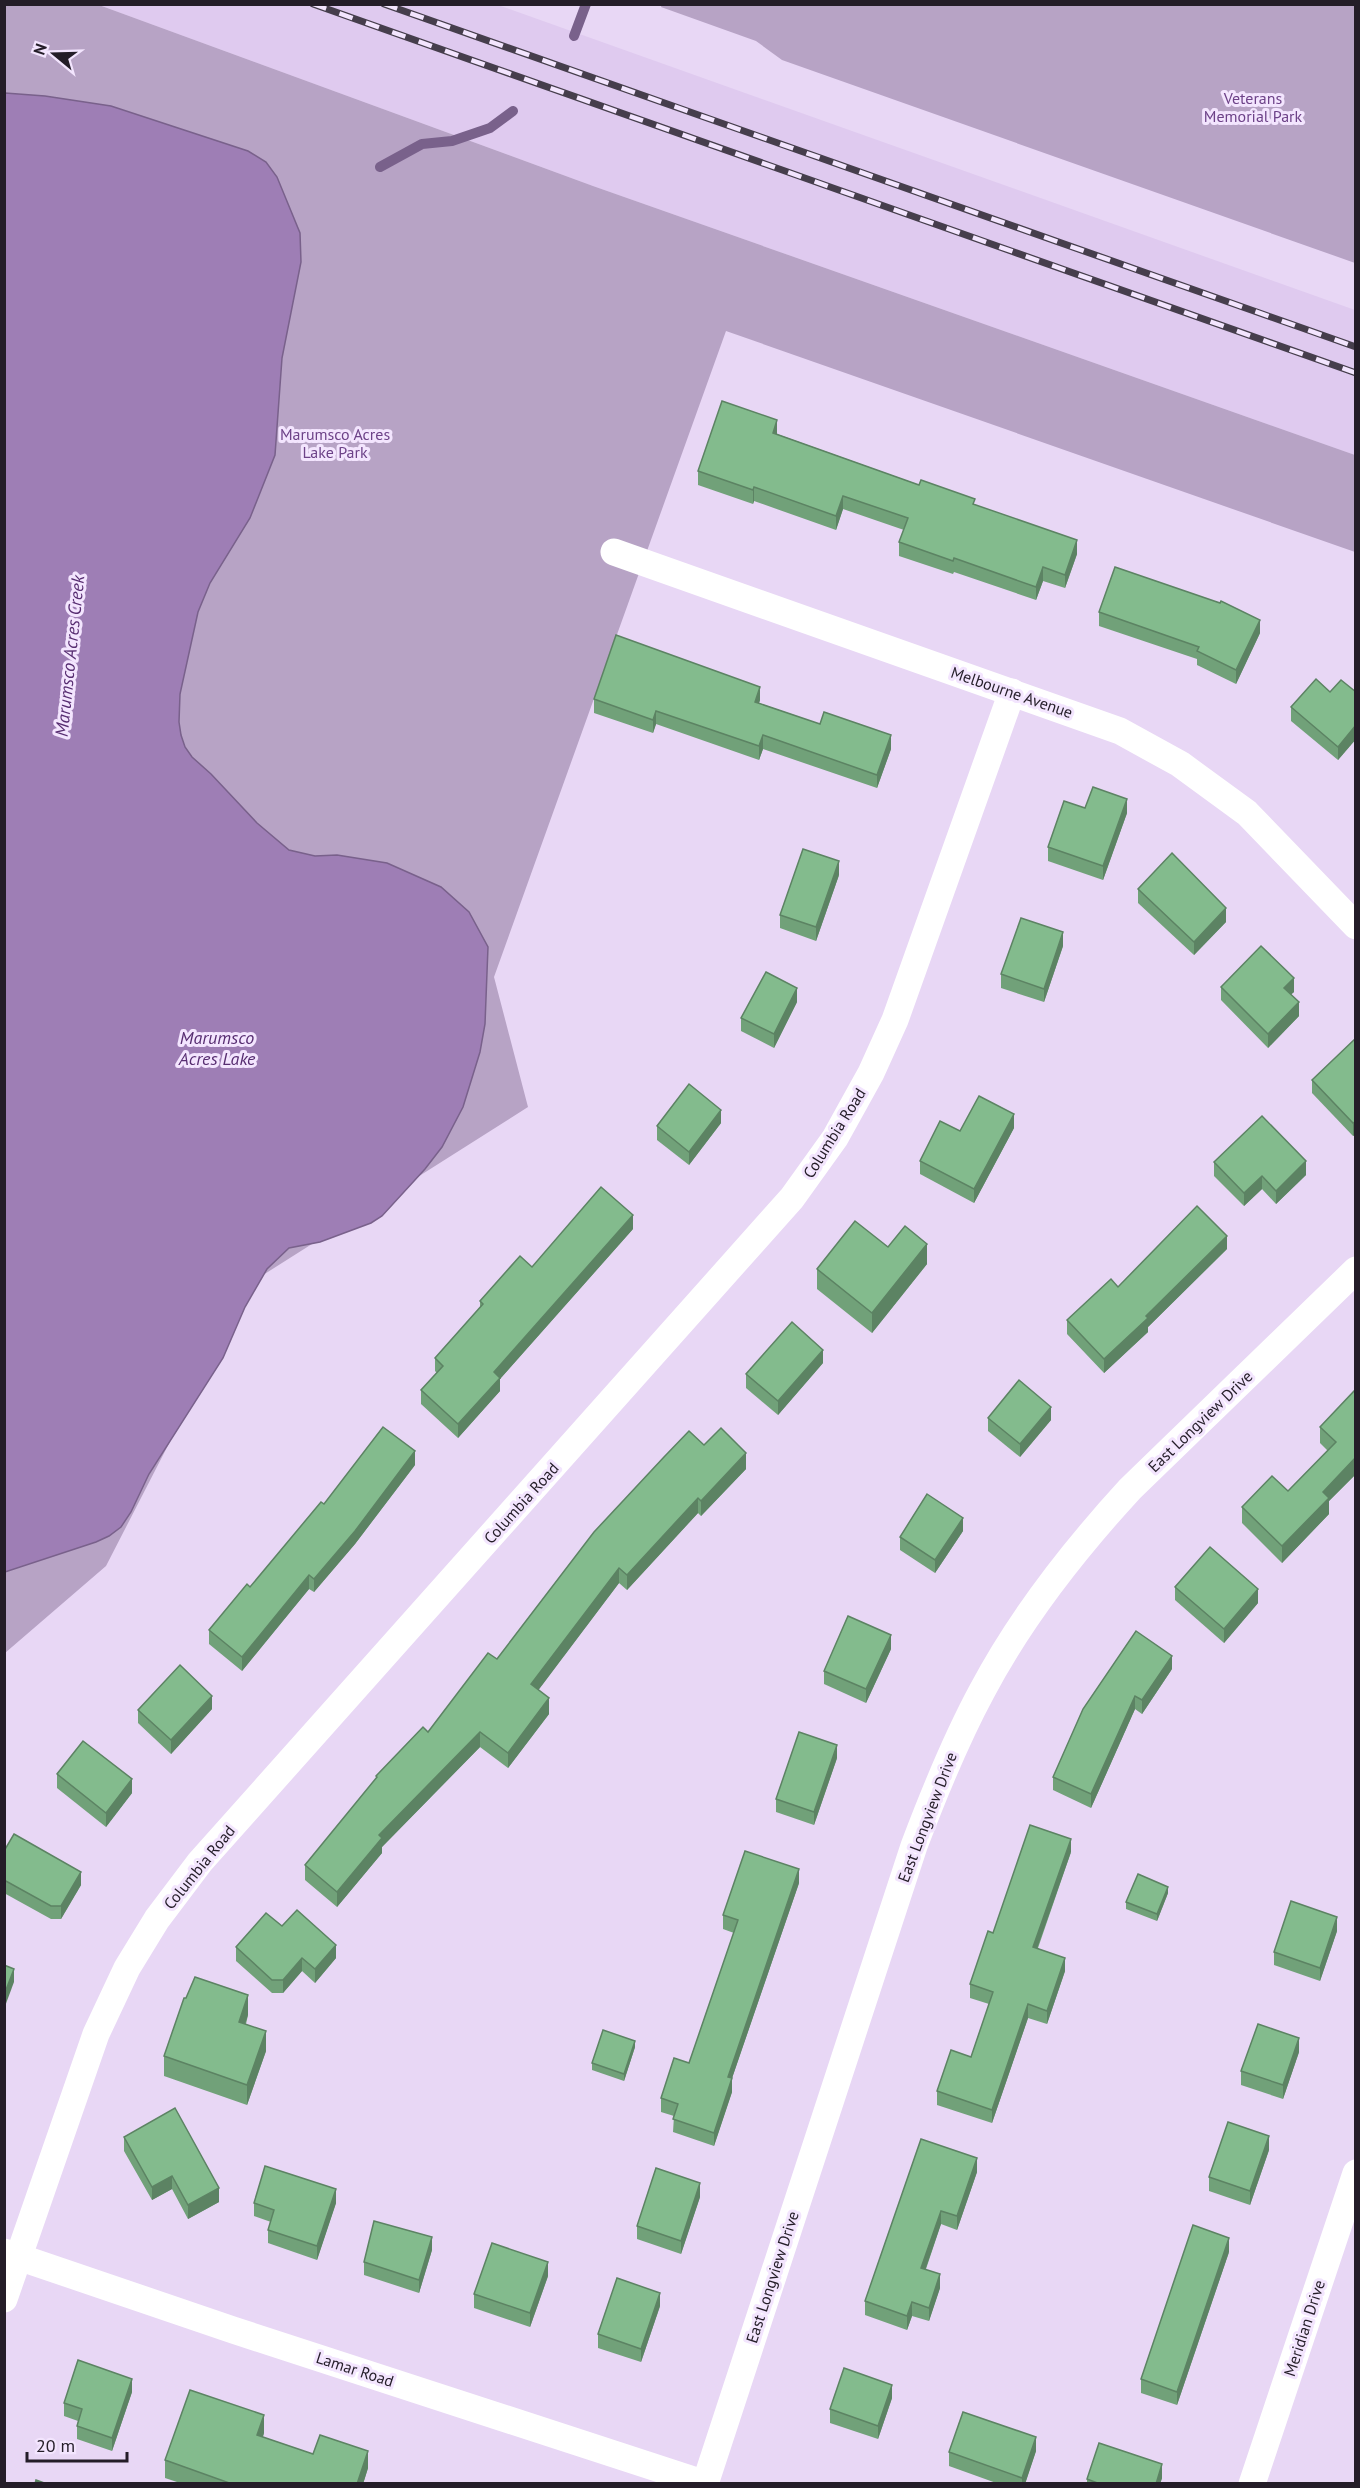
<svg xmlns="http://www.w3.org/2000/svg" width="1360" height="2488" viewBox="0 0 1360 2488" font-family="'PT Sans',sans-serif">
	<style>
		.built { fill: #dfcaef }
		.green { fill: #b7a3c5 }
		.water { fill: #9e7eb5; stroke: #79618b; stroke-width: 1.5 }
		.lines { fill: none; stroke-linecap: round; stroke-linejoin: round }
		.stream { stroke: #79618b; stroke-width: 10 }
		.street { stroke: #fff; stroke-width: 27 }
		.rail-casing { stroke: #463e4c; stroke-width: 7 }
		.rail { stroke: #f3e5fe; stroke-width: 4.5; stroke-dasharray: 14; stroke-linecap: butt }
		.wall { fill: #71a179 }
		.shaded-wall { fill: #5c8363 }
		.building { fill: #83bb8d; stroke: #5c8363; stroke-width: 1.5 }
		.labels { text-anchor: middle; stroke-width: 6; stroke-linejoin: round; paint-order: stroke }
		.park-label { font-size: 16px; fill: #6d4288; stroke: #f3e5fe }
		.street-label { font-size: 16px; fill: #241d28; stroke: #f3e5fe }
		.water-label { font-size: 18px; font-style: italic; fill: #572d71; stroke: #f3e5fe }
	</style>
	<rect width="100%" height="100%" fill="#e8d7f5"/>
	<polygon class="built" points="99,5 498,5 1355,310 1355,455 593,186"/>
	<g class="green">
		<polygon points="662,4 1355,5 1355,263 782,60 756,41 661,7"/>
		<polygon points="5,5 99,5 593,186 1355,455 1355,552 726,331 494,977 528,1107 252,1282 106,1566 5,1653"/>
	</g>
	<polygon class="water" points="5,93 45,96 111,106 248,151 266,162 277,177 300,233 301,262 282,358 275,455 250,518 210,583 198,612 180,694 179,722 181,735 185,747 192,757 211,774 257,823 289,850 315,856 337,855 387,863 441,887 469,912 488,947 485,1024 480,1052 463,1107 442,1147 425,1169 382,1216 371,1223 320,1242 289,1248 267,1269 245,1307 223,1358 149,1474 131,1512 121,1527 109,1536 96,1542 5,1572"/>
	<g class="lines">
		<g class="stream">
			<polyline points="574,36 586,4"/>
			<polyline points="380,167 422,144 452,141 490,128 513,111"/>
		</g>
		<g class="street">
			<polyline points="614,552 1120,731 1180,764 1247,813 1356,926"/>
			<polyline points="4,2252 233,2330 706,2484"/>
			<polyline points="4,2299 96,2034 127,1968 157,1919 200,1862 792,1198 835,1138 871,1073 895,1020 1012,692"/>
			<path d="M705,2484l209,-638c20,-53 41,-105 68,-155 39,-74 92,-141 148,-202l226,-219"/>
			<polyline points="1252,2484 1356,2173"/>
		</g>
		<g class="rail-casing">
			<g id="rail">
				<polyline points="313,4 1356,373"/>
				<polyline points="384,4 1356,347"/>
			</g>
		</g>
		<use href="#rail" class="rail"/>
	</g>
	<g class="wall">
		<polygon points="777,434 975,505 1077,554 1065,588 1043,581 1036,600 954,572 953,574 899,556 899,542 904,530 843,509 836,530 754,501 753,504 698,485 698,471"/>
		<polygon points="1099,612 1260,633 1236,684 1197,665 1197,659 1099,626"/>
		<polygon points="1330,692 1356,692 1356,739 1338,760 1291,721 1291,707"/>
		<polygon points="594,699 760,700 759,703 891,749 877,788 763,749 759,760 656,724 653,733 594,713"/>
		<polygon points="1085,808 1127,813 1103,880 1048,861 1048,847"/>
		<polygon points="839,875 816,941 780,928 780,915"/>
		<polygon points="1138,889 1226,922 1194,955 1138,903"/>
		<polygon points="1063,946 1044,1002 1001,988 1001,974"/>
		<polygon points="1221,987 1294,992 1291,994 1299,1016 1268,1048 1221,1000"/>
		<polygon points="797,1002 774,1048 741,1031 741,1018"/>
		<polygon points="1356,1038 1356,1134 1353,1136 1312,1093 1312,1080"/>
		<polygon points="721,1123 689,1165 657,1140 657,1126"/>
		<polygon points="1014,1128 974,1203 920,1174 920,1161 960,1131"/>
		<polygon points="1214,1162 1306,1175 1276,1204 1262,1189 1244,1206 1214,1176"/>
		<polygon points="633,1229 500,1379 500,1391 458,1438 421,1404 421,1390 437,1373 435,1371 435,1358 480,1308 480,1301 532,1267"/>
		<polygon points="888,1247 927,1264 872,1333 817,1289 817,1269"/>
		<polygon points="1227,1249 1148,1327 1148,1332 1104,1373 1067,1334 1067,1320 1118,1287"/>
		<polygon points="823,1363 778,1415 746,1388 746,1374"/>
		<polygon points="1356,1389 1356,1474 1329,1501 1329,1514 1282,1563 1242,1523 1242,1507 1288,1491 1328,1451 1320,1443 1320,1427"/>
		<polygon points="988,1418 1051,1420 1020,1457 988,1431"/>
		<polygon points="704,1445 746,1469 701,1516 698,1513 627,1590 619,1583 538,1690 549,1714 508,1768 480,1747 382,1847 382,1853 337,1907 305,1880 305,1865 376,1779 376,1776 428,1732"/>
		<polygon points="415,1465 355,1544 314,1592 309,1589 242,1671 209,1644 209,1630 250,1587 324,1504"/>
		<polygon points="963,1531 935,1573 900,1550 900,1537"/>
		<polygon points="1175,1587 1258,1603 1224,1643 1175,1600"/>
		<polygon points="891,1649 866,1703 824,1684 824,1671"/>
		<polygon points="1172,1669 1142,1714 1135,1709 1091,1808 1053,1790 1053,1777 1083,1709"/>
		<polygon points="212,1709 171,1754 138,1723 138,1710"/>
		<polygon points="837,1758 814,1825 776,1812 776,1799"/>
		<polygon points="57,1774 132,1793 106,1827 57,1788"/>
		<polygon points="1356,1803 1356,1821 1354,1819 1354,1806"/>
		<polygon points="4,1851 81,1885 61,1919 51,1919 4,1893"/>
		<polygon points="1071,1852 1038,1948 1065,1971 1047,2024 1028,2018 992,2123 937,2105 937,2091 971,2057 989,2004 970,1998 970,1984 993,1933"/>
		<polygon points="799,1883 732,2078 732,2092 714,2146 673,2132 674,2116 661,2112 661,2098 689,2063 734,1933 723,1929 723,1915"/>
		<polygon points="1168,1893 1157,1921 1126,1909 1126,1902"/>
		<polygon points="282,1926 336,1958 315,1983 302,1971 283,1993 272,1993 236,1961 236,1947"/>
		<polygon points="1337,1931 1320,1981 1274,1965 1274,1952"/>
		<polygon points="248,2015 246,2024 266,2051 247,2105 164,2076 164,2056"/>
		<polygon points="635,2047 624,2081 592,2070 592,2063"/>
		<polygon points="1299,2052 1283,2099 1241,2085 1241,2071"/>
		<polygon points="124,2137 219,2202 188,2219 172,2189 152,2200 124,2151"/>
		<polygon points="1269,2150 1250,2205 1209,2191 1209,2177"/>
		<polygon points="977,2158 977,2172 957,2230 941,2224 926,2269 940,2288 929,2321 912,2316 907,2330 865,2315 865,2301"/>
		<polygon points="700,2197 681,2254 637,2239 637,2226"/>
		<polygon points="254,2203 336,2203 317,2260 268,2243 268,2230 271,2222 254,2216"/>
		<polygon points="432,2250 419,2293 364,2275 364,2262"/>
		<polygon points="1229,2252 1177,2405 1141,2393 1141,2379"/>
		<polygon points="548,2276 530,2327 474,2308 474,2294"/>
		<polygon points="660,2306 641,2362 598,2348 598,2334"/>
		<polygon points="132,2392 112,2451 77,2439 77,2426 78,2421 64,2416 64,2403"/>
		<polygon points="892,2398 878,2439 830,2423 830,2409"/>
		<polygon points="264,2433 263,2437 313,2454 368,2468 363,2484 183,2484 165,2478 165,2460"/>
		<polygon points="1036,2451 1025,2484 999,2484 949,2466 949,2452"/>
		<polygon points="1162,2478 1160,2484 1087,2484 1087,2479"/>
	</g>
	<g class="shaded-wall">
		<polygon points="777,420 777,434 773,447 773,433"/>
		<polygon points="754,487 754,501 753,504 753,490"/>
		<polygon points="843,496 843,509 836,530 836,516"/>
		<polygon points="1077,540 1077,554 1065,588 1065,575"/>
		<polygon points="1043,567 1043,581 1036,600 1036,587"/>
		<polygon points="1260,620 1260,633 1236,684 1236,670"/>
		<polygon points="760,687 760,700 755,715 755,702"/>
		<polygon points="656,711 656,724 653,733 653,720"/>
		<polygon points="1356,725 1356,739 1338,760 1338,747"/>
		<polygon points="763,735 763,749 759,760 759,746"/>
		<polygon points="891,735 891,749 877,788 877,775"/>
		<polygon points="1127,799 1127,813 1103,880 1103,866"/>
		<polygon points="839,861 839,875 816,941 816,927"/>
		<polygon points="1226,908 1226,922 1194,955 1194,942"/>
		<polygon points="1063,932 1063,946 1044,1002 1044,989"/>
		<polygon points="1294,978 1294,992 1284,1001 1284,988"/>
		<polygon points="797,988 797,1002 774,1048 774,1034"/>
		<polygon points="1299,1002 1299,1016 1268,1048 1268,1034"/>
		<polygon points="721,1110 721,1123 689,1165 689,1152"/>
		<polygon points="1014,1114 1014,1128 974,1203 974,1189"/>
		<polygon points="1356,1121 1356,1134 1353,1136 1353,1123"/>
		<polygon points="1306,1161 1306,1175 1276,1204 1276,1191"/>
		<polygon points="1262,1176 1262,1189 1244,1206 1244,1193"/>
		<polygon points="633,1215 633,1229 500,1379 500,1391 458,1438 458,1424 494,1372"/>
		<polygon points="1227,1236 1227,1249 1148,1327 1148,1332 1104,1373 1104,1359 1146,1316"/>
		<polygon points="927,1244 927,1264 872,1333 872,1313"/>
		<polygon points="823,1350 823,1363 778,1415 778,1401"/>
		<polygon points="1051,1407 1051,1420 1020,1457 1020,1444"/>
		<polygon points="415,1451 415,1465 355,1544 314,1592 314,1579"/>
		<polygon points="746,1453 746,1469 701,1516 701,1501"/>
		<polygon points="1356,1457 1356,1474 1329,1501 1329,1514 1282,1563 1282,1546 1323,1492"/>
		<polygon points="698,1498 698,1513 627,1590 627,1575"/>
		<polygon points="963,1518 963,1531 935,1573 935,1560"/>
		<polygon points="619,1568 619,1583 531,1700 531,1684"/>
		<polygon points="309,1575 309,1589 242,1671 242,1657"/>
		<polygon points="1258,1589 1258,1603 1224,1643 1224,1629"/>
		<polygon points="891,1635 891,1649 866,1703 866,1689"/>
		<polygon points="1172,1656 1172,1669 1142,1714 1142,1700"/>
		<polygon points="212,1696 212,1709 171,1754 171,1740"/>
		<polygon points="1135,1696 1135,1709 1091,1808 1091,1794"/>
		<polygon points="549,1698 549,1714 508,1768 508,1753"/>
		<polygon points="480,1732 480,1747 382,1847 382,1853 337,1907 337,1892 379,1835"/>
		<polygon points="837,1745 837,1758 814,1825 814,1812"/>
		<polygon points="132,1779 132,1793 106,1827 106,1813"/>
		<polygon points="1071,1839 1071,1852 1033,1960 1033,1947"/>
		<polygon points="799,1869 799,1883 728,2090 728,2077"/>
		<polygon points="81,1872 81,1885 61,1919 61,1906"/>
		<polygon points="1168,1887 1168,1893 1157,1921 1157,1914"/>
		<polygon points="1337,1917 1337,1931 1320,1981 1320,1968"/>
		<polygon points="336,1945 336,1958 315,1983 315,1969"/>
		<polygon points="302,1958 302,1971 283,1993 283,1980"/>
		<polygon points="1065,1958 1065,1971 1047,2024 1047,2011"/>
		<polygon points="14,1969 14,1982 4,2009 4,1995"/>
		<polygon points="248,1995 248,2015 239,2042 239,2022"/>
		<polygon points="1028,2004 1028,2018 992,2123 992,2110"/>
		<polygon points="266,2031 266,2051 247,2105 247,2085"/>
		<polygon points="1299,2038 1299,2052 1283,2099 1283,2085"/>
		<polygon points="635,2041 635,2047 624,2081 624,2074"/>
		<polygon points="732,2078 732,2092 714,2146 714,2133"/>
		<polygon points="1269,2136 1269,2150 1250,2205 1250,2191"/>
		<polygon points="977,2158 977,2172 957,2230 957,2216"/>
		<polygon points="172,2176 172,2189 152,2200 152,2187"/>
		<polygon points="700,2183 700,2197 681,2254 681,2241"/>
		<polygon points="219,2188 219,2202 188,2219 188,2205"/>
		<polygon points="336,2189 336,2203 317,2260 317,2246"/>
		<polygon points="941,2211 941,2224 921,2282 921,2268"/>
		<polygon points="432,2237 432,2250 419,2293 419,2280"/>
		<polygon points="1229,2238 1229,2252 1177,2405 1177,2392"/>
		<polygon points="548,2262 548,2276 530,2327 530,2313"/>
		<polygon points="940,2274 940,2288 929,2321 929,2308"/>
		<polygon points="660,2293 660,2306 641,2362 641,2349"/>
		<polygon points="912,2302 912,2316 907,2330 907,2316"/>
		<polygon points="132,2379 132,2392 112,2451 112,2438"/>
		<polygon points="892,2385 892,2398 878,2439 878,2426"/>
		<polygon points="264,2415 264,2433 257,2452 257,2435"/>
		<polygon points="1036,2437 1036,2451 1025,2484 1022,2484 1022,2478"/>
		<polygon points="368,2451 368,2468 363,2484 357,2484"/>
		<polygon points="1162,2464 1162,2478 1160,2484 1156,2484"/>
	</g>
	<g class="building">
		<polygon points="722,401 777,420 773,433 919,485 921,480 975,499 973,504 1077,540 1065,575 1043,567 1036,587 954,558 953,561 899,542 908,518 843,496 836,516 754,487 753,490 698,471"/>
		<polygon points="1115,567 1220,603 1221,601 1260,620 1236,670 1197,651 1199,647 1099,612"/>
		<polygon points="616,635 760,687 755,702 820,724 824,712 891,735 877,775 763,735 759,746 656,711 653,720 594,699"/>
		<polygon points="1316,679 1330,692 1341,680 1356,692 1356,725 1338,747 1291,707"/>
		<polygon points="1093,787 1127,799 1103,866 1048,847 1064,801 1085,808"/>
		<polygon points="803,849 839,861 816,927 780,915"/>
		<polygon points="1172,853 1226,908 1194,942 1138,889"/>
		<polygon points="1021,918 1063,932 1044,989 1001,974"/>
		<polygon points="1261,946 1294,978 1284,988 1299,1002 1268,1034 1221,987"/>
		<polygon points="766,972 797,988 774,1034 741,1018"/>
		<polygon points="1356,1038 1356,1121 1353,1123 1312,1080"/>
		<polygon points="689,1084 721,1110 689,1152 657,1126"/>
		<polygon points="979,1096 1014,1114 974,1189 920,1161 940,1121 960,1131"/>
		<polygon points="1262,1116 1306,1161 1276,1191 1262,1176 1244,1193 1214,1162"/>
		<polygon points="601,1187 633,1215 494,1372 500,1378 458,1424 421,1390 443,1366 435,1358 483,1304 480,1301 520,1256 532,1267"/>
		<polygon points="1197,1206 1227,1236 1146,1316 1148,1318 1104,1359 1067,1320 1111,1279 1118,1287"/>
		<polygon points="855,1221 888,1247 905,1226 927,1244 872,1313 817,1269"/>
		<polygon points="792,1322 823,1350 778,1401 746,1374"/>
		<polygon points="1019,1380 1051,1407 1020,1444 988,1418"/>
		<polygon points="1356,1389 1356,1457 1323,1492 1329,1498 1282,1546 1242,1507 1272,1476 1288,1491 1336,1442 1320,1427"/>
		<polygon points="383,1427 415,1451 355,1531 314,1579 309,1575 242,1657 209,1630 247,1584 250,1587 321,1502 324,1504"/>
		<polygon points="721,1428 746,1453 701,1501 698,1498 627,1575 619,1568 531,1684 549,1698 508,1753 480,1732 379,1835 382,1838 337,1892 305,1865 377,1777 376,1776 423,1727 428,1732 488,1653 497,1659 594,1532 664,1457 689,1431 704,1445"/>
		<polygon points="927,1494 963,1518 935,1560 900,1537"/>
		<polygon points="1210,1547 1258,1589 1224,1629 1175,1587"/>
		<polygon points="848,1616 891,1635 866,1689 824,1671"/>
		<polygon points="1136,1631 1172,1656 1142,1700 1135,1696 1091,1794 1053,1777 1083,1709"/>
		<polygon points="180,1665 212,1696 171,1740 138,1710"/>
		<polygon points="799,1732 837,1745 814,1812 776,1799"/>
		<polygon points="83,1741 132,1779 106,1813 57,1774"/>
		<polygon points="1030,1825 1071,1839 1033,1947 1065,1958 1047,2011 1028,2004 992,2110 937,2091 951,2050 971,2057 993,1992 970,1984 988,1931 993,1933"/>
		<polygon points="14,1834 81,1872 61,1906 51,1906 4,1880 4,1851"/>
		<polygon points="745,1851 799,1869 728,2077 732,2078 714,2133 673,2119 678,2104 661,2098 674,2058 689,2063 738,1920 723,1915"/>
		<polygon points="1138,1874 1168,1887 1157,1914 1126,1902"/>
		<polygon points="1291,1901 1337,1917 1320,1968 1274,1952"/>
		<polygon points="297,1910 336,1945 315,1969 302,1958 283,1980 272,1980 236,1947 266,1913 282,1926"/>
		<polygon points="4,1965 14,1969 4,1995"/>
		<polygon points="195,1977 248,1995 239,2022 266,2031 247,2085 164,2056 184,1998 186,1998"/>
		<polygon points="1258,2024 1299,2038 1283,2085 1241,2071"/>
		<polygon points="603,2030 635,2041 624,2074 592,2063"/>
		<polygon points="175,2108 219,2188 188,2205 172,2176 152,2187 124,2137"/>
		<polygon points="1228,2122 1269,2136 1250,2191 1209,2177"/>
		<polygon points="921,2139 977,2158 957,2216 941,2211 921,2268 940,2274 929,2308 912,2302 907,2316 865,2301"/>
		<polygon points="265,2166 336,2189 317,2246 268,2230 274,2210 254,2203"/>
		<polygon points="656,2168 700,2183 681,2241 637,2226"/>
		<polygon points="374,2221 432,2237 419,2280 364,2262"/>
		<polygon points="1193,2225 1229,2238 1177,2392 1141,2379"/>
		<polygon points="492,2243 548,2262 530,2313 474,2294"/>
		<polygon points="617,2278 660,2293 641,2349 598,2334"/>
		<polygon points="78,2360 132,2379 112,2438 77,2426 82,2409 64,2403"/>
		<polygon points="844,2368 892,2385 878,2426 830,2409"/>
		<polygon points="190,2390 264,2415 257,2435 313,2454 320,2435 368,2451 357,2484 232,2484 165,2460"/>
		<polygon points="963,2412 1036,2437 1022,2478 949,2452"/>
		<polygon points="1099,2443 1162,2464 1156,2484 1100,2484 1087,2479"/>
		<polygon points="36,2480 47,2484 35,2484"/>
	</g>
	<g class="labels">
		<g class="park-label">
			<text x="1253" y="104">Veterans<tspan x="1253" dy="18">Memorial Park</tspan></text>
			<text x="335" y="440">Marumsco Acres<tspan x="335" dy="18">Lake Park</tspan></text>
		</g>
		<g class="street-label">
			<text transform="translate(1012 692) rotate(19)" y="6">Melbourne Avenue</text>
			<text transform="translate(834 1133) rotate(-58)" y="6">Columbia Road</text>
			<text transform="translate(1200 1421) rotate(-44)" y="6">East Longview Drive</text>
			<text transform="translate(521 1503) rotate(-48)" y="6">Columbia Road</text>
			<text transform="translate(927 1817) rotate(-69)" y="6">East Longview Drive</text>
			<text transform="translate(199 1867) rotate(-51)" y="6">Columbia Road</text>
			<text transform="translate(772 2277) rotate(-72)" y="6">East Longview Drive</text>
			<text transform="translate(1304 2328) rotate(-72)" y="6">Meridian Drive</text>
			<text transform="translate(355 2369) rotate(18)" y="6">Lamar Road</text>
		</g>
		<g class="water-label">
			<text transform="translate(70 656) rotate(-84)" y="6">Marumsco Acres Creek</text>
			<text x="217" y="1044">Marumsco<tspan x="217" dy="21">Acres Lake</tspan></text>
		</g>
	</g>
	<rect width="1360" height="2488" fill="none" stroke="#241d28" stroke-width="12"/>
	<g transform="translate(54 54) rotate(289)" stroke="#f3e5fe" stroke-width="4.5" paint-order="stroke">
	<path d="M0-4.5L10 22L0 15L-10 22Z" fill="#241d28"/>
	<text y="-9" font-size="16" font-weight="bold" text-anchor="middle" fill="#241d28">N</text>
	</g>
	<path d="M27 2452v9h100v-9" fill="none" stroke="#241d28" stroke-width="3"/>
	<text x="36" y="2452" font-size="18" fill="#241d28" stroke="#f3e5fe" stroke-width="4.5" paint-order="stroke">20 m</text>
</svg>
